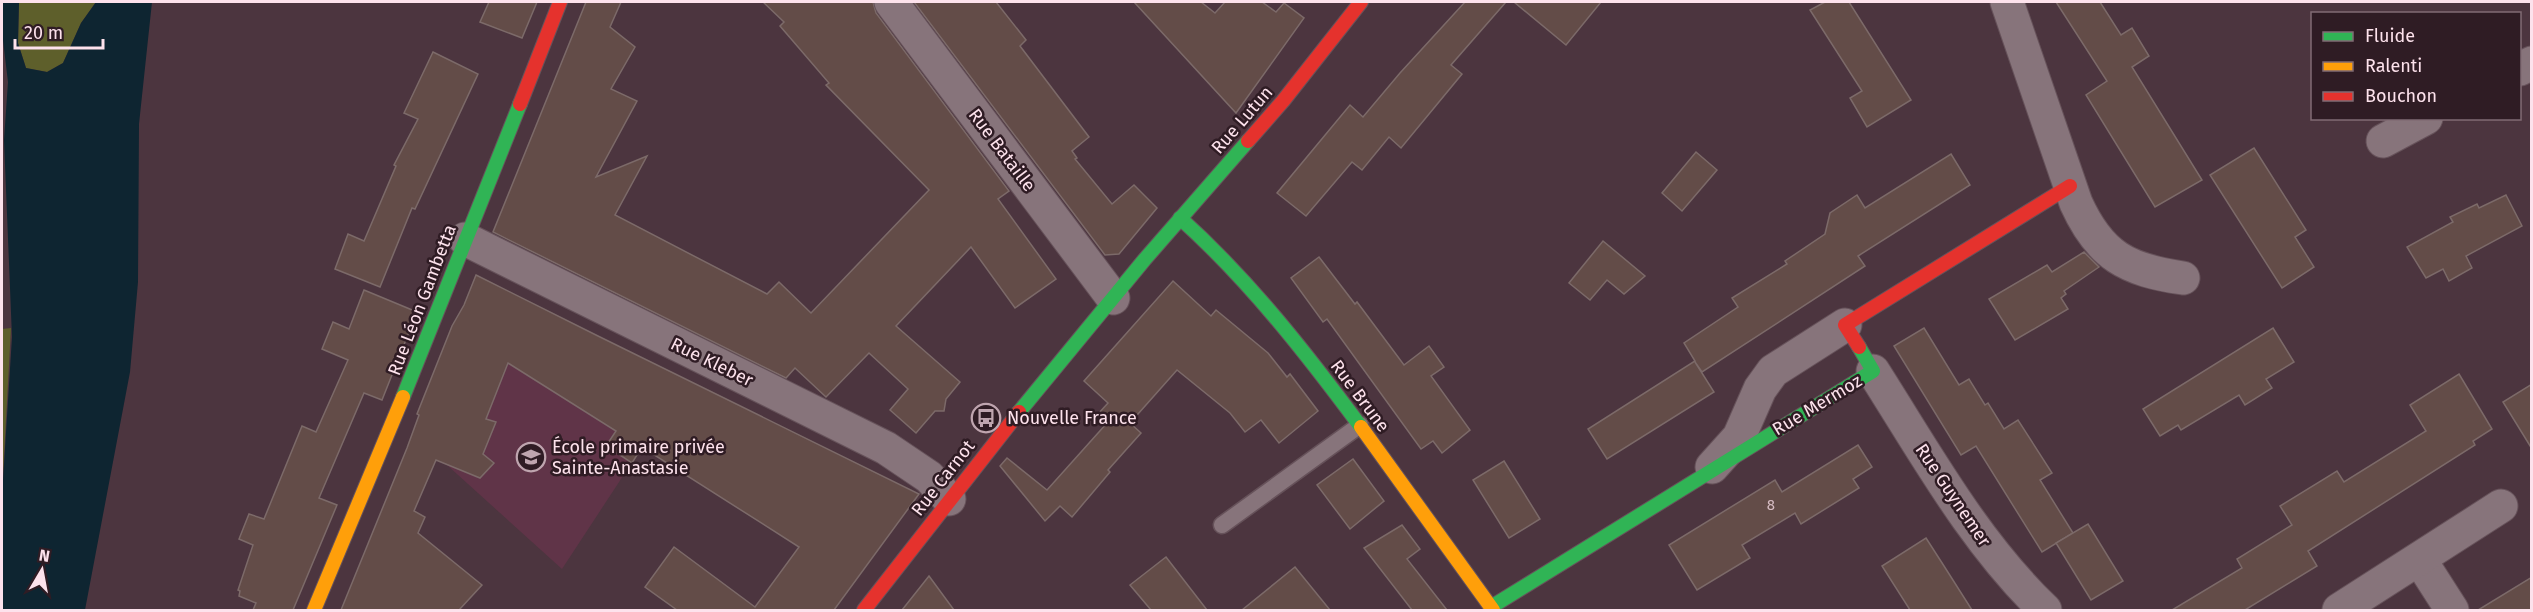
<svg xmlns="http://www.w3.org/2000/svg" width="2533" height="612" viewBox="0 0 2533 612" font-family="'Fira Sans',sans-serif">
	<style>
		.built { fill: #603448 }
		.green { fill: #5e5f2b }
		.water { fill: #0e2531 }
		.building { fill: #634c48; stroke: #7c6a69; stroke-width: 1.5 }
		.lines { fill: none; stroke-linecap: round; stroke-linejoin: round }
		.lane-casing { stroke: #66525a; stroke-width: 19 }
		.street-casing { stroke: #66525a; stroke-width: 35 }
		.fast-casing { stroke: #66525a; stroke-width: 16 }
		.slow-casing { stroke: #66525a; stroke-width: 16 }
		.jam-casing { stroke: #66525a; stroke-width: 16 }
		.lane { stroke: #87747b; stroke-width: 16 }
		.street { stroke: #87747b; stroke-width: 33 }
		.fast { stroke: #30b455; stroke-width: 14 }
		.slow { stroke: #ff9f0a; stroke-width: 14 }
		.jam { stroke: #e5322d; stroke-width: 14 }
		.labels { text-anchor: middle; stroke-width: 5; stroke-linejoin: round; paint-order: stroke }
		.number-label { font-size: 15px; fill: #d6bcc3 }
		.street-label { font-size: 18px; fill: #fde2ec; stroke: #2f1c24 }
		.poi-label { font-size: 18px; fill: #fde2ec; stroke: #2f1c24; text-anchor: start }
	</style>
	<rect width="100%" height="100%" fill="#4c353f"/>
	<polygon class="built" points="454,329 642,447 562,569 447,465 407,448"/>
	<g class="green">
		<polygon points="19,2 96,2 81,23 63,63 47,72 26,68 18,43"/>
		<polygon points="11,328 2,493 2,329"/>
	</g>
	<polygon class="water" points="2,2 19,2 18,43 26,68 47,72 63,63 81,23 96,2 152,2 139,124 138,282 130,372 85,610 2,610 2,496 12,337 4,140 8,82 2,32"/>
	<g class="building">
		<polygon points="489,2 537,2 522,38 480,22"/>
		<polygon points="586,2 621,2 610,27 635,47 611,89 637,101 596,177 647,156 615,215 767,294 779,282 811,313 929,190 826,85 829,83 780,26 784,22 763,2 873,2 876,13 1009,191 998,199 1056,279 1015,308 971,247 896,326 960,382 946,399 944,411 935,411 916,433 890,410 908,389 869,353 826,397 795,368 786,378 493,232"/>
		<polygon points="914,2 996,2 1026,40 1020,46 1089,137 1072,151 1077,158 1075,159 1112,204 1134,185 1157,208 1119,254 1105,255"/>
		<polygon points="1134,2 1201,2 1215,13 1225,2 1262,2 1276,12 1284,3 1304,18 1236,113"/>
		<polygon points="1465,2 1506,2 1451,65 1462,74 1401,148 1389,137 1362,170 1352,162 1306,216 1277,193 1350,105 1363,117 1400,73"/>
		<polygon points="1514,2 1601,2 1566,45"/>
		<polygon points="1825,2 1849,2 1911,100 1867,127 1850,98 1862,91 1810,10"/>
		<polygon points="2056,2 2100,2 2121,35 2132,28 2149,56 2132,67 2202,180 2155,207 2086,95 2107,81"/>
		<polygon points="433,52 478,74 415,209 412,208 380,287 335,269 348,234 364,241 396,166 394,165 418,119 404,113"/>
		<polygon points="2254,148 2306,230 2295,237 2314,267 2282,288 2210,175"/>
		<polygon points="1696,152 1717,170 1682,211 1662,193"/>
		<polygon points="1951,154 1970,185 1858,256 1865,266 1702,372 1695,362 1714,392 1607,459 1588,429 1695,361 1684,343 1738,307 1732,298 1787,264 1785,261 1825,234 1830,213 1857,195 1865,208"/>
		<polygon points="2506,195 2522,226 2466,256 2472,268 2449,281 2443,269 2426,278 2407,247 2453,222 2450,217 2477,204 2479,208"/>
		<polygon points="1603,241 1645,276 1624,294 1607,280 1590,300 1569,283"/>
		<polygon points="2084,252 2099,267 2064,291 2066,294 2061,298 2068,309 2015,340 1989,299 2047,265 2052,272"/>
		<polygon points="1319,257 1355,304 1357,302 1404,365 1429,346 1444,367 1431,376 1470,430 1442,453 1433,441 1421,449 1327,319 1323,322 1291,278"/>
		<polygon points="476,275 598,336 919,494 834,610 677,610 645,587 674,547 755,607 799,547 642,447 632,463 606,446 616,431 508,363 486,419 496,422 483,454 494,463 480,478 436,460 414,511 425,517 418,533 482,585 459,610 341,610 407,448 419,415 417,414 452,326 464,305"/>
		<polygon points="1173,281 1211,316 1216,310 1268,353 1287,377 1290,374 1318,411 1279,443 1261,420 1245,432 1230,413 1177,370 1130,423 1141,433 1108,470 1110,472 1072,517 1060,506 1045,521 1000,466 1007,458 1047,490 1107,423 1098,414 1108,403 1084,381"/>
		<polygon points="364,290 417,312 382,400 364,393 319,498 337,505 293,610 253,610 256,603 239,596 240,591 238,590 253,545 239,539 249,514 264,519 302,426 316,432 348,360 322,349 333,322 349,329"/>
		<polygon points="1924,328 1959,385 1969,379 1985,405 1988,403 2004,429 2018,420 2052,473 2040,480 2073,533 2042,552 1976,446 1961,455 1894,346"/>
		<polygon points="2273,328 2294,362 2266,379 2272,388 2245,405 2239,395 2181,430 2178,425 2160,436 2143,409"/>
		<polygon points="2459,374 2492,429 2473,441 2475,445 2308,551 2317,566 2245,610 2172,610 2242,568 2237,559 2292,525 2280,506 2337,471 2344,482 2426,431 2410,405"/>
		<polygon points="2532,384 2532,449 2503,402"/>
		<polygon points="1858,445 1872,467 1853,479 1859,488 1801,524 1795,513 1742,545 1750,558 1697,590 1669,545 1775,480 1782,492"/>
		<polygon points="1353,459 1384,501 1350,529 1317,485"/>
		<polygon points="1504,461 1540,519 1509,538 1473,480"/>
		<polygon points="2088,524 2123,581 2091,600 2056,543"/>
		<polygon points="1402,525 1420,549 1407,559 1447,610 1412,610 1364,548"/>
		<polygon points="1926,538 1944,566 1972,610 1910,610 1882,566"/>
		<polygon points="1166,557 1207,610 1151,610 1130,585"/>
		<polygon points="1295,567 1330,610 1242,610"/>
		<polygon points="929,576 954,610 902,610"/>
		<polygon points="2532,577 2532,610 2478,610"/>
	</g>
	<g class="lines">
		<g class="lane-casing">
			<polyline id="lane" points="1222,525 1360,425"/>
		</g>
		<g class="street-casing">
			<g id="street">
				<polyline points="891,2 1113,298"/>
				<path d="M2007,2l69,201c24,53 51,67 107,75"/>
				<polyline points="2520,69 2532,63"/>
				<polyline points="2383,141 2426,118"/>
				<polyline points="465,239 886,448 929,477 949,499"/>
				<path d="M1873,371c53,83 101,171 172,239"/>
				<polyline points="1712,467 1739,437 1760,389 1773,371 1845,325"/>
				<polyline points="2420,560 2452,610"/>
				<polyline points="2339,610 2501,506"/>
			</g>
		</g>
		<g class="fast-casing">
			<g id="fast">
				<path d="M1180,218c69,62 126,135 181,209"/>
				<polyline points="403,397 520,104"/>
				<polyline points="1019,412 1145,259 1248,141"/>
				<polyline points="1491,607 1873,371 1859,347"/>
			</g>
		</g>
		<g class="slow-casing">
			<g id="slow">
				<polyline points="1361,427 1493,610"/>
				<polyline points="314,610 403,397"/>
			</g>
		</g>
		<g class="jam-casing">
			<g id="jam">
				<polyline points="520,104 560,2"/>
				<polyline points="1248,141 1283,101 1361,2"/>
				<polyline points="1859,347 1845,325 2070,186"/>
				<polyline points="864,610 1019,412"/>
			</g>
		</g>
		<use href="#lane" class="lane"/>
		<use href="#street" class="street"/>
		<use href="#fast" class="fast"/>
		<use href="#slow" class="slow"/>
		<use href="#jam" class="jam"/>
	</g>
	<defs>
		<g id="bus-ring" transform="scale(1.5)"><circle r="9.5" fill="#2f1c24" stroke="#bfa5af" stroke-width="1.5"/><path d="M-5-6H5V4H4V6H2V4H-2V6H-4V4H-5ZM-3.5-4V0h7V-4ZM-3.5 1.2v1.5H-2V1.2ZM2 1.2v1.5H3.5V1.2Z" fill="#bfa5af"/></g>
		<g id="school-ring" transform="scale(1.5)"><circle r="9.5" fill="#2f1c24" stroke="#bfa5af" stroke-width="1.5"/><path d="M0-5L7-2L0 1L-7-2ZM-4 1L0 2.5L4 1V4Q0 6-4 4Z" fill="#bfa5af"/></g>
	</defs>
	<g fill-rule="evenodd">
		<use href="#bus-ring" x="986" y="418"/>
		<use href="#school-ring" x="531" y="457"/>
	</g>
	<g class="labels">
		<g class="number-label">
			<text x="1771" y="510">8</text>
		</g>
		<g class="street-label">
			<text transform="translate(1242 120) rotate(-49)" y="6">Rue Lutun</text>
			<text transform="translate(1002 150) rotate(53)" y="6">Rue Bataille</text>
			<text transform="translate(422 300) rotate(-69)" y="6">Rue Léon Gambetta</text>
			<text transform="translate(712 362) rotate(26)" y="6">Rue Kleber</text>
			<text transform="translate(1360 396) rotate(53)" y="6">Rue Brune</text>
			<text transform="translate(1817 405) rotate(-31)" y="6">Rue Mermoz</text>
			<text transform="translate(943 478) rotate(-52)" y="6">Rue Carnot</text>
			<text transform="translate(1953 495) rotate(56)" y="6">Rue Guynemer</text>
		</g>
		<g class="poi-label">
			<text x="1007" y="424">Nouvelle France</text>
			<text x="552" y="453">École primaire privée<tspan x="552" dy="21">Sainte-Anastasie</tspan></text>
		</g>
	</g>
	<rect width="2533" height="612" fill="none" stroke="#fde2ec" stroke-width="6"/>
	<rect x="2311" y="12" width="210" height="108" fill="#2f1c24" stroke="#816b74" stroke-width="1.5"/>
	<rect x="2323" y="32" width="30" height="9" fill="#30b455" stroke="#816b74" stroke-width="1.5"/>
	<text x="2365" y="42" font-size="18" fill="#fde2ec">Fluide</text>
	<rect x="2323" y="62" width="30" height="9" fill="#ff9f0a" stroke="#816b74" stroke-width="1.5"/>
	<text x="2365" y="72" font-size="18" fill="#fde2ec">Ralenti</text>
	<rect x="2323" y="92" width="30" height="9" fill="#e5322d" stroke="#816b74" stroke-width="1.5"/>
	<text x="2365" y="102" font-size="18" fill="#fde2ec">Bouchon</text>
	<g transform="translate(42 570) rotate(10)" stroke="#2f1c24" stroke-width="4.5" paint-order="stroke">
	<path d="M0-4.5L10 22L0 15L-10 22Z" fill="#fde2ec"/>
	<text y="-9" font-size="16" font-weight="bold" text-anchor="middle" fill="#fde2ec">N</text>
	</g>
	<path d="M15 39v9h88v-9" fill="none" stroke="#fde2ec" stroke-width="3"/>
	<text x="24" y="39" font-size="18" fill="#fde2ec" stroke="#2f1c24" stroke-width="4.5" paint-order="stroke">20 m</text>
</svg>
